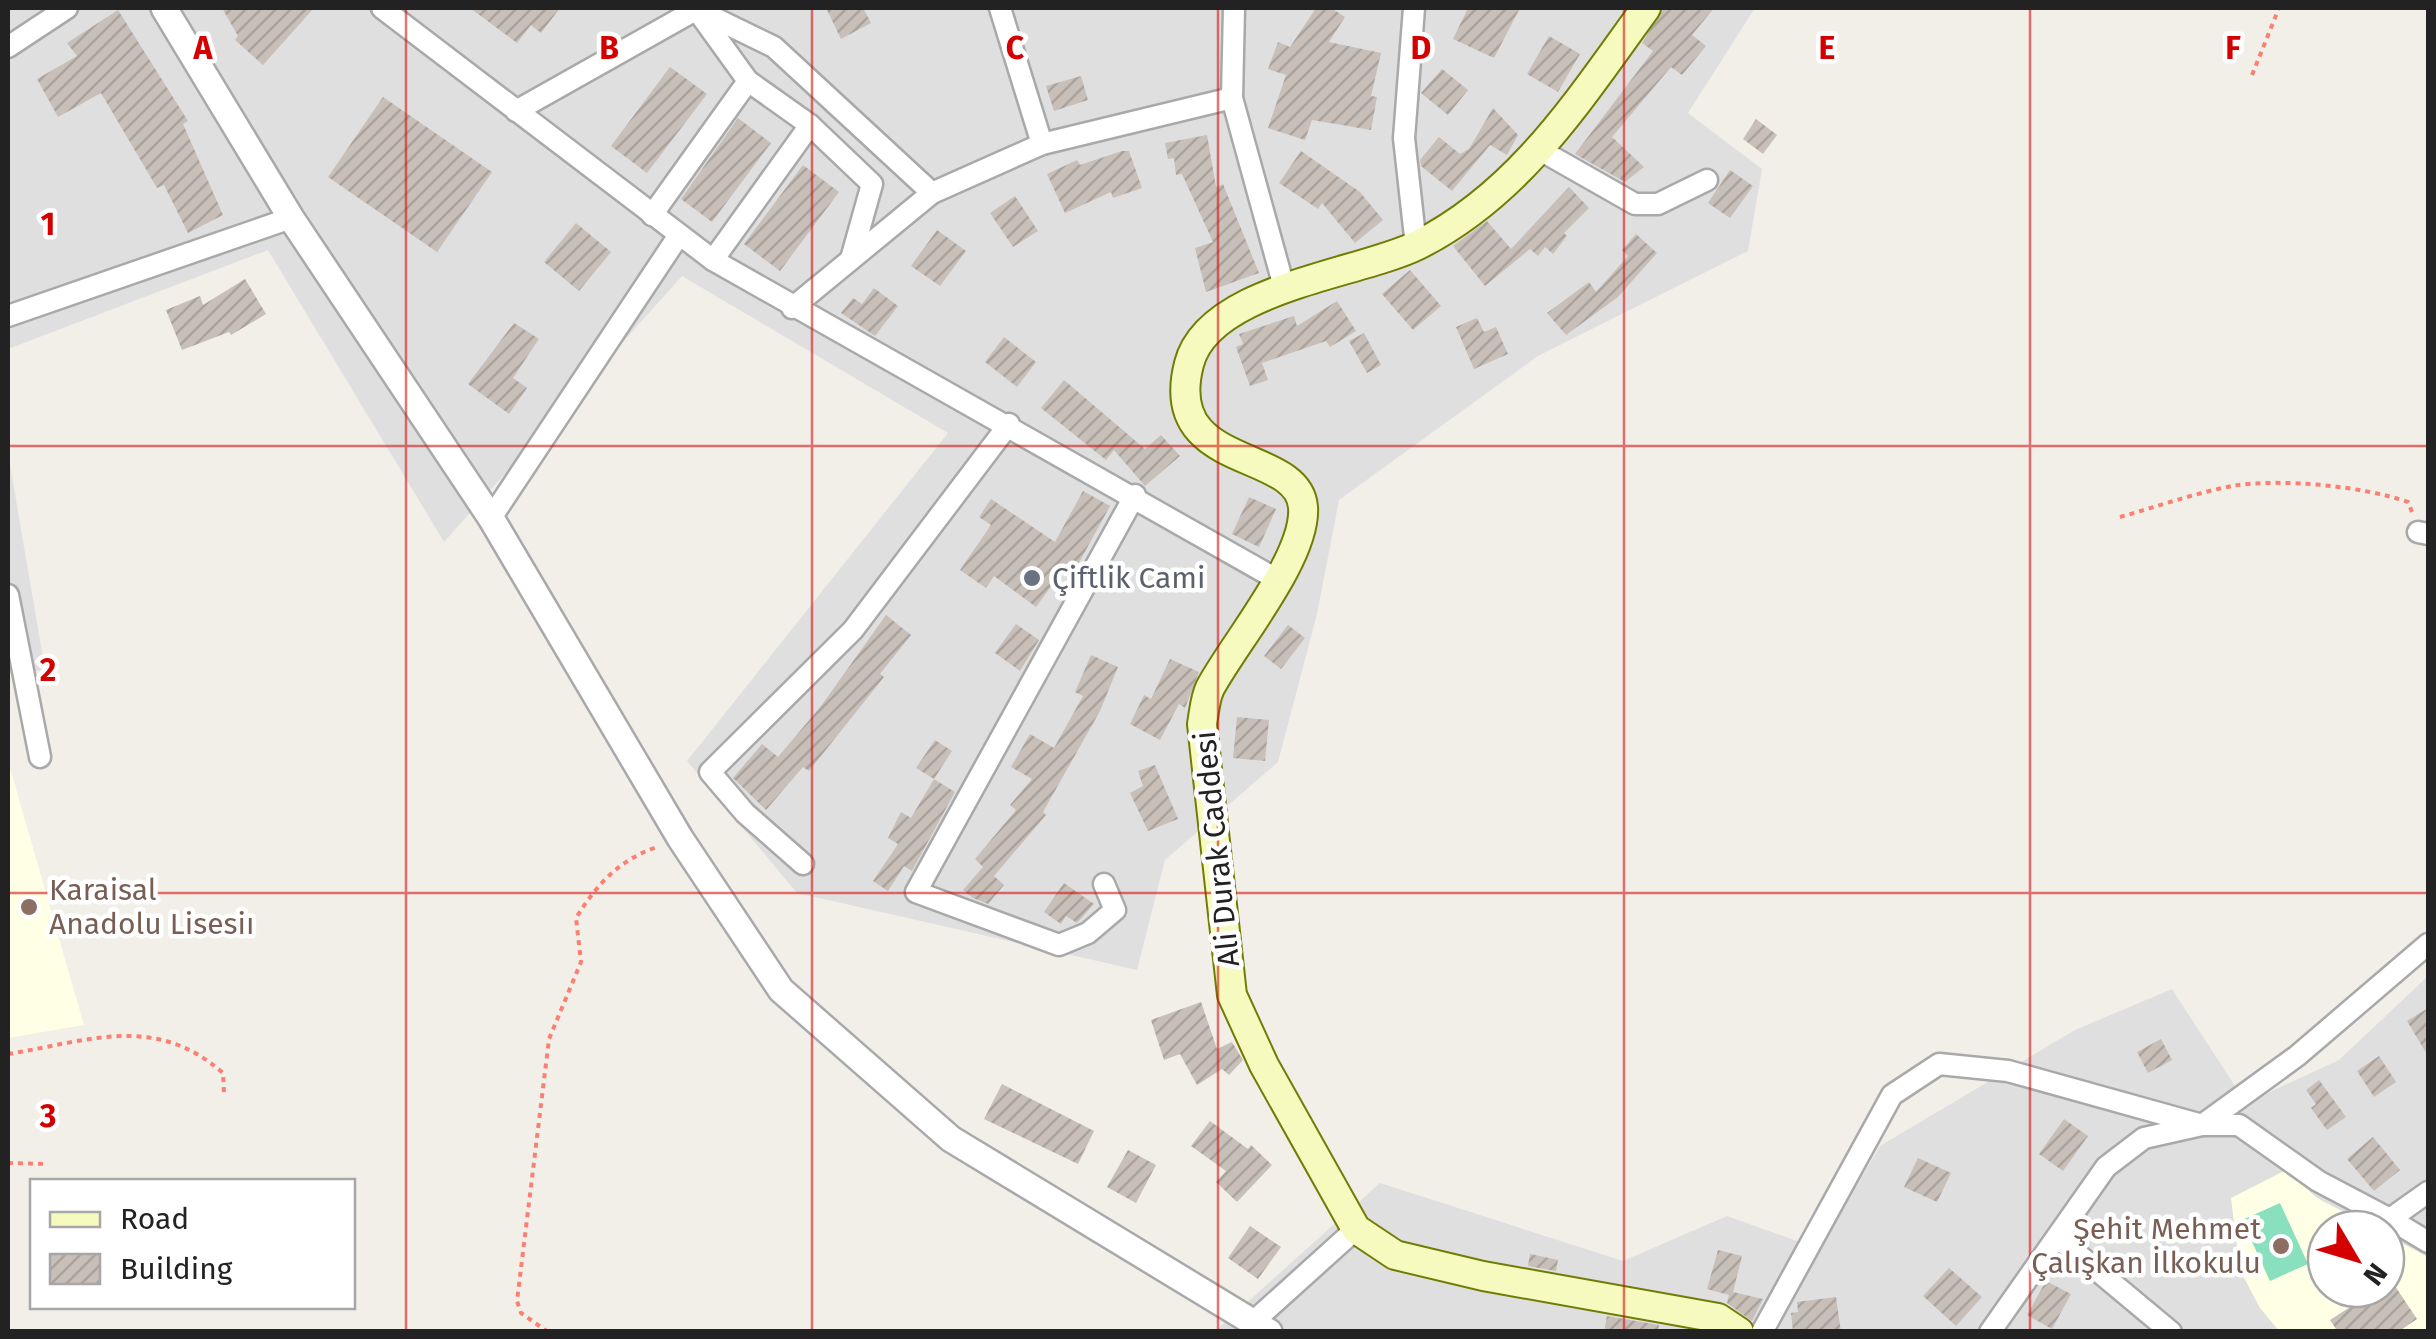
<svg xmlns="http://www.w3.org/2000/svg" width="2436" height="1339" viewBox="0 0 2436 1339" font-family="'Fira Sans',sans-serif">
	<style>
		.residential { fill: #e0dfdf; fill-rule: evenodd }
		.education { fill: #ffffe5 }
		.pitch { fill: #88e0be }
		.building { fill: url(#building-hatch) }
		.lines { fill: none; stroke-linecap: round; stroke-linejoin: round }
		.minor-casing { stroke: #a9a9a9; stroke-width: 25 }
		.tertiary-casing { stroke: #a9a9a9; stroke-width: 30 }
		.secondary-casing { stroke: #707d05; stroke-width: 32 }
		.path { stroke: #fa8072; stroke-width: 4; stroke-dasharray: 5 5; stroke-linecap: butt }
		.minor { stroke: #fff; stroke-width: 20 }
		.tertiary { stroke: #fff; stroke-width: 25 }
		.secondary { stroke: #f7fabf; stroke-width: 28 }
		.grid { fill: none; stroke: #d40000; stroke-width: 2.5; stroke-opacity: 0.55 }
		.worship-dot { fill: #6b7280; stroke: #fff; stroke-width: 4 }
		.education-dot { fill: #8d6e63; stroke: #fff; stroke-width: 4 }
		.labels { text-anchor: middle; stroke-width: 9; stroke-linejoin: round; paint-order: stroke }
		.worship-label { font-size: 30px; fill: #5b616d; stroke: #fff; text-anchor: start }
		.street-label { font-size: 30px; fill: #222; stroke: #fff }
		.education-label { font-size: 30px; fill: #785e54; stroke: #fff; text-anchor: start }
		.grid-label { font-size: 32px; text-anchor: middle; font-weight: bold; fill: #d40000; stroke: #fff; stroke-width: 9; stroke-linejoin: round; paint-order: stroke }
	</style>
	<defs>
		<pattern id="building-hatch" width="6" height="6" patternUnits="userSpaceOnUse" patternTransform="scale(2.5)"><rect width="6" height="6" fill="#c7bfb8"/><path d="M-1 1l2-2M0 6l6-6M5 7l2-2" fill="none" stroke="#aba49e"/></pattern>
	</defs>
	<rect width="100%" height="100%" fill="#f2efe9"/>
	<g class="residential">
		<polygon points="8,8 1755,8 1688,113 1762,169 1748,251 1538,356 1339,500 1317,614 1278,762 1165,860 1137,970 797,893 687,761 948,433 682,276 444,542 268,250 8,349"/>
		<polygon points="8,453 45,670 8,674"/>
		<path d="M2428,976v355l-1214,1 166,-149 243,78 104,-45 92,33 61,-103 195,-116 97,-41 74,114 93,-43zM2326,1229h60v60h-60z"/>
	</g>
	<g class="education">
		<polygon points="8,761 84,1025 8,1038"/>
		<polygon points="2286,1170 2317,1198 2376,1229 2326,1229 2326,1289 2386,1289 2386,1235 2428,1257 2428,1331 2279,1331 2260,1308 2240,1270 2231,1198"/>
	</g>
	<polygon class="pitch" points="2280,1203 2308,1264 2270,1281 2242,1220"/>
	<g class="building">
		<polygon points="222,8 314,8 263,65 235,40 238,36"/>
		<polygon points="470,8 560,8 541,33 531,25 517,43"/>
		<polygon points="826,8 863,8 871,23 841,39"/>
		<polygon points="1316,8 1331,8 1345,17 1329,42 1381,53 1371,96 1377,97 1371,130 1312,120 1305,140 1268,128 1286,75 1268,69 1278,42 1290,47"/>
		<polygon points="1468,8 1520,8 1494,58 1453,39"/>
		<polygon points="1663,8 1714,8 1692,35 1706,46 1682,75 1671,67 1612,137 1644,167 1625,182 1575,154 1653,51 1642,43"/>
		<polygon points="118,10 188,121 183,124 223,215 188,233 164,185 157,188 101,93 58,117 37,79 77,56 67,43"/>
		<polygon points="1549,36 1580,54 1558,92 1527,74"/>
		<polygon points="670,67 707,94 647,173 611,146"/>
		<polygon points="1442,69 1468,90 1448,115 1421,93"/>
		<polygon points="1081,76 1088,100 1054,111 1046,86"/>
		<polygon points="383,97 492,172 437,252 328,177"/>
		<polygon points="1493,108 1518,135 1507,155 1490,145 1452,191 1421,166 1420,160 1439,137 1460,154 1469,149"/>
		<polygon points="738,118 771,143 712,222 681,199"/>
		<polygon points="1756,119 1777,135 1763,154 1743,139"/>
		<polygon points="1207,135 1216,187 1223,184 1259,273 1206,292 1195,248 1213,242 1182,174 1176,175 1174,158 1168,159 1165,143"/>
		<polygon points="1122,151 1129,151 1142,188 1113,198 1111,192 1065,213 1047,174 1077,160 1080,165"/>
		<polygon points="1301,151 1360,192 1383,220 1355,243 1322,203 1318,209 1279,183"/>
		<polygon points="803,165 839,192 780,271 744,244"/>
		<polygon points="1730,170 1753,186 1730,218 1708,203"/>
		<polygon points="1569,187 1589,208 1564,233 1567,236 1553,254 1545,247 1538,256 1530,249 1485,286 1453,246 1487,221 1511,249"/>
		<polygon points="1015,196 1038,231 1013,247 990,213"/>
		<polygon points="576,223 611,252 579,291 544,262"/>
		<polygon points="937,230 966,251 940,286 911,266"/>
		<polygon points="1636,234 1657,253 1618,297 1566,335 1547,313 1589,282 1596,292 1628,256 1622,250"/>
		<polygon points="1410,270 1441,306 1413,330 1382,294"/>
		<polygon points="245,279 266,314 231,335 229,332 182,350 166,310 200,296 203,305"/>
		<polygon points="874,288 898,306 875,336 841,313 853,298 862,304"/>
		<polygon points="1337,301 1356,331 1330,347 1326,341 1262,363 1268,380 1250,386 1236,347 1243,344 1239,334 1294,316 1297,326"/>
		<polygon points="1477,318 1484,332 1496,327 1508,354 1474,369 1456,327"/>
		<polygon points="514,323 539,339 513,378 527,388 509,414 468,384"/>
		<polygon points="1364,333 1381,365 1367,373 1349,341"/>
		<polygon points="1004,337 1036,362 1017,387 985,362"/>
		<polygon points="1064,380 1145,449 1161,435 1180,456 1145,486 1114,450 1106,460 1041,408"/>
		<polygon points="1083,491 1110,506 1075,570 1066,566 1036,607 994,576 986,588 960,570 991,525 979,517 991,499 1055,542"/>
		<polygon points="1249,497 1276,509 1259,547 1232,534"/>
		<polygon points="886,615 911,635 880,674 884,677 809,771 803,767 766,810 733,778 762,744 778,757 821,706"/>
		<polygon points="1016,624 1039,640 1020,671 995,653"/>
		<polygon points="1288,625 1305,638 1281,669 1264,656"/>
		<polygon points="1091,655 1118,667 1100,711 1043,812 1046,815 994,876 1004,885 988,904 973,898 963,890 983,867 975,859 1016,810 1010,805 1032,779 1011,767 1030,734 1054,748 1083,696 1075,692"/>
		<polygon points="1170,659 1199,672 1185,708 1179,704 1160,740 1130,724 1144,695 1151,699"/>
		<polygon points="1237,717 1269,720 1265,761 1233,758"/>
		<polygon points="935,740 952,751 934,779 916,768"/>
		<polygon points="1155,765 1178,819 1148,831 1130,793 1143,786 1138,771"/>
		<polygon points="934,779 955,792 912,871 904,866 888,891 873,881 898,844 888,838 901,812 911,818"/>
		<polygon points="1064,883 1094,904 1077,923 1066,916 1061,924 1044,912"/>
		<polygon points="1201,1002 1217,1049 1232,1042 1243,1060 1229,1075 1222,1069 1197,1085 1180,1054 1164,1060 1151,1020"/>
		<polygon points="2428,1008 2428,1056 2407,1021"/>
		<polygon points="2161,1039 2172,1060 2148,1073 2137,1052"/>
		<polygon points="2379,1056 2396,1082 2374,1097 2357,1071"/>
		<polygon points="2319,1080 2346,1117 2327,1130 2311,1108 2316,1104 2306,1090"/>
		<polygon points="1002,1084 1094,1131 1078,1164 984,1119"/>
		<polygon points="2064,1119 2088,1136 2063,1171 2039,1154"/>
		<polygon points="1210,1121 1248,1149 1251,1145 1272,1165 1237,1202 1216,1182 1226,1171 1191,1146"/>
		<polygon points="2373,1137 2400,1170 2374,1191 2347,1159"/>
		<polygon points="1128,1150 1156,1165 1136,1203 1107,1187"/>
		<polygon points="1918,1158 1951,1173 1937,1202 1904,1187"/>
		<polygon points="1250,1226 1281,1247 1258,1279 1228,1258"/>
		<polygon points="1718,1250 1742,1256 1733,1292 1763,1299 1752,1321 1727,1303 1729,1295 1707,1289"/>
		<polygon points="1530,1254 1558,1260 1556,1271 1528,1266"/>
		<polygon points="1949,1268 1982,1297 1956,1326 1923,1296"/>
		<polygon points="2391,1280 2417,1319 2398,1332 2338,1332 2330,1320 2378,1289 2386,1289"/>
		<polygon points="2046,1281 2071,1294 2052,1329 2027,1315"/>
		<polygon points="1836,1297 1841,1332 1793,1332 1791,1313 1798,1312 1797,1302"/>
		<polygon points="1607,1316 1659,1325 1658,1332 1604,1332"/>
	</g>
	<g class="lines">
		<g class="minor-casing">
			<g id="minor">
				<polyline points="382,8 713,260 1278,580"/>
				<polyline points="1000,8 1042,144"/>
				<polyline points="1234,8 1232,98 1284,287"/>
				<polyline points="1414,8 1404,138 1416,246"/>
				<polyline points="8,47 67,8"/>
				<polyline points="516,111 699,8"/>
				<polyline points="1540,150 1635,204 1658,204 1707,180"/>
				<polyline points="652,215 748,81"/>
				<polyline points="851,259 872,184 810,125 748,81 696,9 774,47 932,193"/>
				<polyline points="713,260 810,125"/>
				<polyline points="792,308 932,193 1042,144 1232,98"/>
				<polyline points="8,316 291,218"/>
				<polyline points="491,518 679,235"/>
				<polyline points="2418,532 2428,534"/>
				<polyline points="8,595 40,757"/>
				<polyline points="803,864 745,813 710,772 853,630 1009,424"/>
				<polyline points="1104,884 1115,910 1088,933 1059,945 916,892 1135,495"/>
				<polyline points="2390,1219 2428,1242"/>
				<polyline points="2057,1237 2171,1332"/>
				<polyline points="1253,1322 1356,1229"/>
				<polyline points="1762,1332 1892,1095 1939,1064 2008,1071 2202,1125 2239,1125 2318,1181 2390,1219 2428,1192"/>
				<polyline points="1990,1332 2106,1167 2144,1138 2202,1125 2297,1056 2428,944"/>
			</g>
		</g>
		<g class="tertiary-casing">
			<polyline id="tertiary" points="164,8 291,218 491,518 680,838 781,990 951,1139 1269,1332"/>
		</g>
		<g class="secondary-casing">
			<path id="secondary" d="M1646,8c-66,90 -125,185 -228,237 -58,29 -210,43 -229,119 -28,108 109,83 114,143 4,50 -69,136 -93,181 -5,10 -6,25 -8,36l30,271 32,70 92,164 39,26 88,21 235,42 21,14"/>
		</g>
		<g class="path">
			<polyline points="2252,75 2279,8"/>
			<path d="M2120,517c36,-10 75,-24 112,-31 49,-8 130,0 176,16l4,10"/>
			<path d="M8,1054c81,-13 147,-41 215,19l1,21"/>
			<polyline points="8,1163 48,1164"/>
			<path d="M548,1332l-27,-19 -4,-12 32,-262 32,-77 -5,-44c21,-34 43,-58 81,-71"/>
		</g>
		<use href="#minor" class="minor"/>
		<use href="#tertiary" class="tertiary"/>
		<use href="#secondary" class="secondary"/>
	</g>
	<path class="grid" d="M406,8v1324M812,8v1324M1218,8v1324M1624,8v1324M2030,8v1324M8,446h2420M8,893h2420"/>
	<circle class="worship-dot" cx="1032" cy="578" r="10"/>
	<g class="education-dot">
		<circle cx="29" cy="907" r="10"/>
		<circle cx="2281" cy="1246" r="10"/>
	</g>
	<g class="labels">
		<g class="worship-label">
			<text x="1052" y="588">Çiftlik Cami</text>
		</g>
		<g class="street-label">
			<text transform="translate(1217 849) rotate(-96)" y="10">Ali Durak Caddesi</text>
		</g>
		<g class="education-label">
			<text x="49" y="900">Karaisal<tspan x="49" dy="34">Anadolu Lisesiı</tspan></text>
			<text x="2261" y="1239" text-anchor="end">Şehit Mehmet<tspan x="2261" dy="34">Çalışkan İlkokulu</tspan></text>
		</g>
	</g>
	<g class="grid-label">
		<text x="203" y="59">A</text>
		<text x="609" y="59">B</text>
		<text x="1015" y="59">C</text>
		<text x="1421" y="59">D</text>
		<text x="1827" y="59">E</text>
		<text x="2233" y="59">F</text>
		<text x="48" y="235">1</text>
		<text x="48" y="681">2</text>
		<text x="48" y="1127">3</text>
	</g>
	<rect width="2436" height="1339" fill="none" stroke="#222222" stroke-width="20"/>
	<rect x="30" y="1179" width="325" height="130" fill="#ffffff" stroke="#a7a7a7" stroke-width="2.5"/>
	<rect x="50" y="1212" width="50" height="15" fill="#f7fabf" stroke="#a7a7a7" stroke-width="2.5"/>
	<text x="120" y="1229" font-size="30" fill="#222222">Road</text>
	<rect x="50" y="1254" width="50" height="30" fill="url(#building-hatch)" stroke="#a7a7a7" stroke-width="2.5"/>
	<text x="120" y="1279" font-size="30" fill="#222222">Building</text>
	<g transform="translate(2356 1259) rotate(128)"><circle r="48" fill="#ffffff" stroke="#a7a7a7" stroke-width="2.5"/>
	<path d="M0-8L18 38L0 25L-18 38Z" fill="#d40000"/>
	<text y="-15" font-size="28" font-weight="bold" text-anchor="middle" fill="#222222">N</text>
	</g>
</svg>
